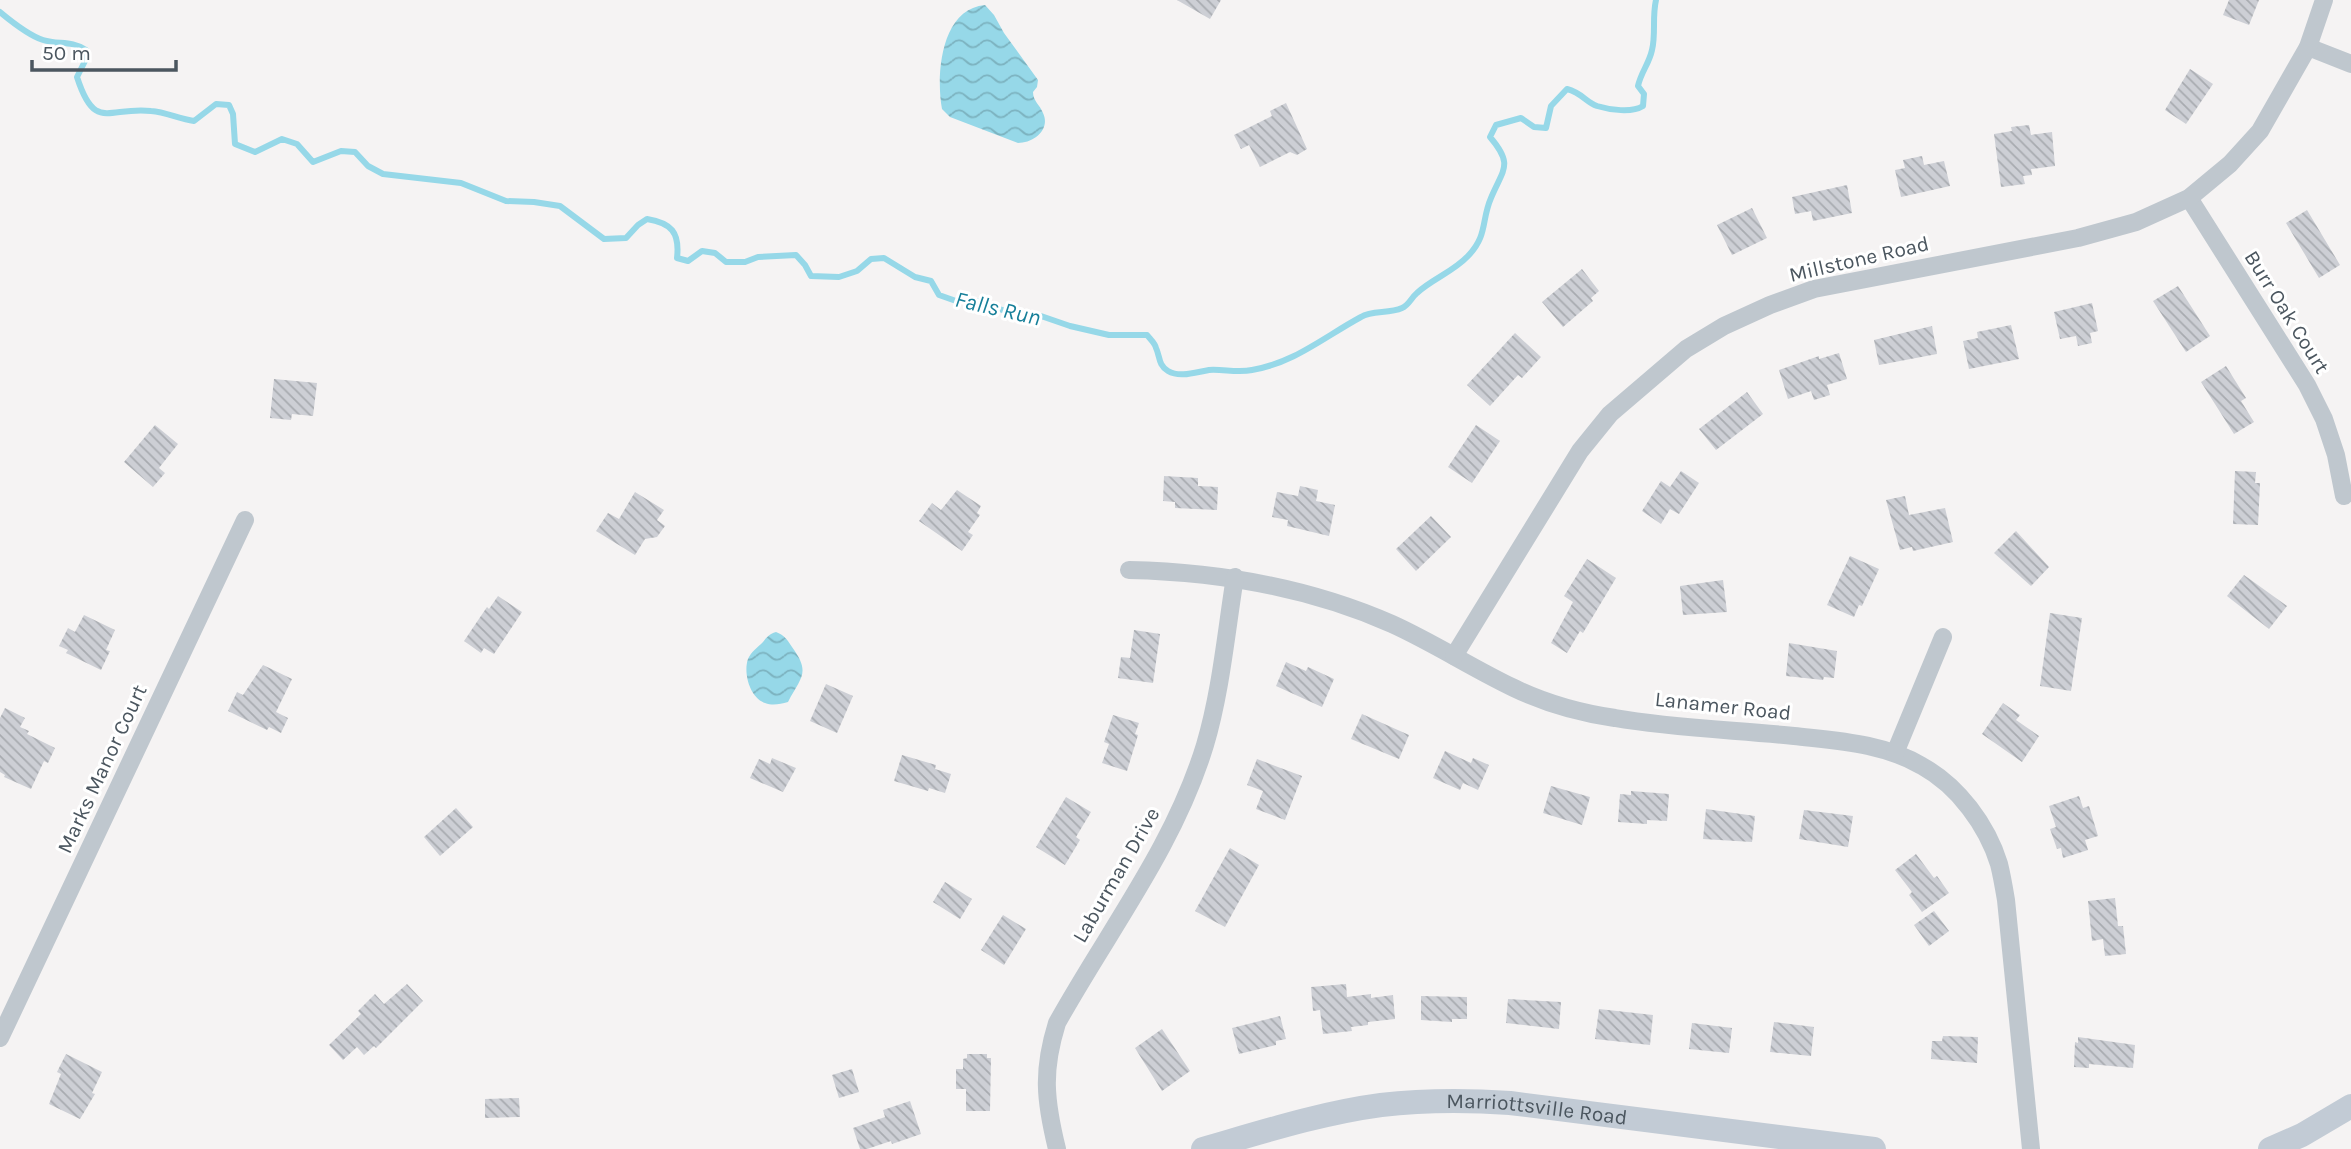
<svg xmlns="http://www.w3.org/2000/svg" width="2351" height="1149" viewBox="0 0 2351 1149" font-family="Karla,sans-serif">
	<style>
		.water { fill: url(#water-waves) }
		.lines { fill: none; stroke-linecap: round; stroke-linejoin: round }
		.stream { stroke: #96d8e8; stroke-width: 6 }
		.building { fill: url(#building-back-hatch) }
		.minor { stroke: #bfc7ce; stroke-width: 18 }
		.secondary { stroke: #c2cbd5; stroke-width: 24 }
		.labels { text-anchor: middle; stroke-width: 6; stroke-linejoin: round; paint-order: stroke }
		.street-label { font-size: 21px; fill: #4b565f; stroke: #fff }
		.water-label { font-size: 23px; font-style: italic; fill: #167f99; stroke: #fff }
	</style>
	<defs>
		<pattern id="water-waves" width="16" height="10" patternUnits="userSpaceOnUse" patternTransform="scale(1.75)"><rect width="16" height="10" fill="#96d8e8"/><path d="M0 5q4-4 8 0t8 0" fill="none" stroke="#7cb2bf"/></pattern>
		<pattern id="building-back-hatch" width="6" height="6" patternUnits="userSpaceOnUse" patternTransform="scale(1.75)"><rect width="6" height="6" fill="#cdcfd5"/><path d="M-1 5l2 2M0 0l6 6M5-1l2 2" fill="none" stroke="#a8abb0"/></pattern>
	</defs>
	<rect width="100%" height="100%" fill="#f5f3f3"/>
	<g class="water">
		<path d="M985,5l9,10 10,18 34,47 -1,7 -4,5c0,9 7,13 10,21 8,17 -10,30 -25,30l-68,-26 -8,-8c-6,-32 -2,-100 43,-104z"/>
		<path d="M776,632c8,3 11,7 16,15 19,26 9,30 -4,55 -8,2 -15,4 -23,1 -15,-5 -22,-30 -17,-44 3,-7 10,-12 15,-17 4,-5 6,-8 13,-10z"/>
	</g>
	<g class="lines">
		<path class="stream" d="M0,12c12,10 28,23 43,28 16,5 28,0 43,10v9l-9,18c18,56 32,29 74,34 15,1 28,8 43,10l22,-17 13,1 4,9 2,30 20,8 27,-13 15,5 16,18 28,-11 14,1 13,14 15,8 78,9 45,18 28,1 26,4 44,33 22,-1 12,-13 9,-6c24,4 33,13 30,39l11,3 14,-10 13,2 11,9h19l13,-5 38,-2 9,10 6,11 28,1 18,-6 14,-12 13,-1 31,19 16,4 8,14 17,6h21l31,11 33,4 29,10 39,9h38c3,4 8,8 9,13 4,8 2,17 12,23 12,7 28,1 41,-1 14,-1 29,3 43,0 42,-7 72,-33 109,-53 11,-7 28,-3 41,-9 7,-3 9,-10 15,-15 15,-14 36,-21 51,-37 20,-21 13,-35 23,-58 12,-29 23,-33 -1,-61l6,-12 25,-7 13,9 12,1 5,-22 16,-17c15,4 19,13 30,17 13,4 35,7 46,0l1,-12 -6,-8c3,-14 11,-22 14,-36 4,-16 0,-33 4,-50"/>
	</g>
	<g class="building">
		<polygon points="1177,0 1221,0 1210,19"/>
		<polygon points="2229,0 2259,0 2249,25 2223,15"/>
		<polygon points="2190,69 2213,84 2186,124 2165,110"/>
		<polygon points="1286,103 1307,149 1297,155 1290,152 1260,167 1249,145 1241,149 1234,135 1272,116 1270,111"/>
		<polygon points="2029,125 2031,135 2052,132 2055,166 2031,169 2032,175 2023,176 2025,184 2001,187 1994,134 2012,131 2011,127"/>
		<polygon points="1922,156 1924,165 1944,161 1950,186 1901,197 1895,170 1905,168 1903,160"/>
		<polygon points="1847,185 1852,213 1813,221 1811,211 1795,214 1792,197"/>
		<polygon points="1752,208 1767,238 1732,255 1717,225"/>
		<polygon points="2307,210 2340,265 2319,278 2286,223"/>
		<polygon points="1582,269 1599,291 1591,298 1593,301 1563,327 1542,302"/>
		<polygon points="2178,286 2210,336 2186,352 2153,301"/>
		<polygon points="2092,303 2098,331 2090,333 2092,343 2078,346 2076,336 2060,339 2054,312"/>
		<polygon points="2011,325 2019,359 1969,369 1963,341 1978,338 1977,332"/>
		<polygon points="1932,326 1937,354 1879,365 1874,340"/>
		<polygon points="1515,333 1541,357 1522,378 1518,375 1490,406 1467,385"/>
		<polygon points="1839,353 1847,379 1827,385 1830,395 1814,400 1811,391 1788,399 1779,370 1819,356 1819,359"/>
		<polygon points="2226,366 2246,398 2241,401 2254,422 2234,434 2201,382"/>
		<polygon points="274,379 317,383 313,416 292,414 291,420 270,418"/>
		<polygon points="1747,392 1763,414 1716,450 1699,429"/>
		<polygon points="155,425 178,444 159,468 165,473 153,487 124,462"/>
		<polygon points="1476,425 1500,441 1472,483 1448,467"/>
		<polygon points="1681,471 1699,483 1679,514 1670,509 1661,524 1642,511 1661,481 1670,487"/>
		<polygon points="2235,471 2256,472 2255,483 2260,483 2258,525 2233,524"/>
		<polygon points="1164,476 1198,478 1198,486 1218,487 1217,510 1175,508 1175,502 1163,501"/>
		<polygon points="1300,486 1318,490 1316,501 1335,505 1329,536 1287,526 1288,520 1272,517 1277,492 1298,496"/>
		<polygon points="957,490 981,506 977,513 980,515 968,532 973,535 962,551 919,521 932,503 941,510"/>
		<polygon points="635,492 664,510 657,520 665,526 657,537 645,539 635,555 596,531 608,513 619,519"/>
		<polygon points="1905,496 1909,515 1945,508 1953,542 1913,551 1912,547 1900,550 1886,500"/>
		<polygon points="1431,516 1451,537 1416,571 1396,549"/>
		<polygon points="2016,531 2049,567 2031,586 1994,553"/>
		<polygon points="1850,556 1879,569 1862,606 1859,605 1854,617 1827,605"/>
		<polygon points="1587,559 1616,578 1583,633 1580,631 1567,653 1551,643 1573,602 1564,596"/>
		<polygon points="2244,575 2287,606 2269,629 2227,596"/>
		<polygon points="1723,580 1727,612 1683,615 1680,586"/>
		<polygon points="498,596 522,612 494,654 484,648 481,653 464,641 487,607 489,609"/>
		<polygon points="2050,613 2082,618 2071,691 2040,686"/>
		<polygon points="84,615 115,630 106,650 110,651 101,670 66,653 68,650 59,646 68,628 75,632"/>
		<polygon points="1134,630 1160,634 1153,683 1118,678 1121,657 1130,658"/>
		<polygon points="1789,643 1837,651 1834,678 1824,677 1823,680 1786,676"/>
		<polygon points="1286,662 1306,671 1308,667 1334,679 1322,707 1276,686"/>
		<polygon points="263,665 292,679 276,712 288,718 281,733 269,727 267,730 228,711 237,692 243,695"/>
		<polygon points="826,684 853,696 837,733 810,721"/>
		<polygon points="2003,703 2020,715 2016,720 2039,736 2022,762 1982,734"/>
		<polygon points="5,708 25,718 20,727 29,731 27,734 55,748 48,763 44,761 31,789 4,777 5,775 0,772 0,718"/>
		<polygon points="1362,714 1409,735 1399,759 1351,739"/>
		<polygon points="1113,715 1139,723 1135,734 1138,735 1127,771 1102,763 1109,744 1104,742"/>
		<polygon points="1445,751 1471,763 1473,758 1489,765 1478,790 1463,783 1460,790 1433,778"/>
		<polygon points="902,755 936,765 935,769 951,774 945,793 929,788 928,791 894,781"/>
		<polygon points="772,758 796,768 783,792 750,778 759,759 770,764"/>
		<polygon points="1257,759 1302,776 1285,820 1256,809 1263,791 1247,785"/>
		<polygon points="1551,786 1590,797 1582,825 1543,813"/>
		<polygon points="1631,791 1669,794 1667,821 1647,820 1647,824 1618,822 1620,794 1631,795"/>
		<polygon points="2079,796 2083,808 2089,806 2098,836 2085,840 2088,850 2063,858 2061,848 2057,849 2050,829 2056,827 2049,806"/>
		<polygon points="1066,797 1091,812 1076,837 1080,840 1065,865 1036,847"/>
		<polygon points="456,808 473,827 440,856 424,837"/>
		<polygon points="1706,809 1755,816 1752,842 1703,839"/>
		<polygon points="1804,810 1853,816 1848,847 1799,839"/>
		<polygon points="1230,848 1259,865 1225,927 1195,911"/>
		<polygon points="1916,854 1934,878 1937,876 1949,893 1922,912 1909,895 1912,892 1895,870"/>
		<polygon points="945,882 972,899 960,919 933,902"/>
		<polygon points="2115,898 2118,926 2123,926 2126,954 2105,956 2103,939 2092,941 2088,901"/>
		<polygon points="1934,911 1949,931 1929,946 1914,925"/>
		<polygon points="1003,915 1026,929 1004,965 981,950"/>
		<polygon points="407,984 423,1001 376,1048 374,1046 364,1055 357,1047 343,1060 329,1045 361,1014 358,1011 375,994 384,1004"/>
		<polygon points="1346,984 1347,997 1371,994 1371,998 1393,995 1395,1019 1368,1022 1368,1025 1351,1027 1352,1031 1323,1034 1320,1010 1313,1011 1311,987"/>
		<polygon points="1421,996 1467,997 1467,1019 1452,1019 1452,1022 1421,1020"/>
		<polygon points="1508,999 1561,1002 1559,1029 1506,1023"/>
		<polygon points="1599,1009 1653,1015 1650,1045 1595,1039"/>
		<polygon points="1280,1016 1286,1039 1276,1041 1276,1045 1239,1054 1232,1028"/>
		<polygon points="1774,1022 1814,1027 1811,1056 1770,1052"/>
		<polygon points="1692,1023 1732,1028 1729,1053 1689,1049"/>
		<polygon points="1162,1029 1190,1071 1162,1091 1135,1048"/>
		<polygon points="1943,1036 1978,1037 1977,1063 1931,1059 1932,1041 1942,1041"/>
		<polygon points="2078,1037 2135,1045 2133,1068 2089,1064 2089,1068 2074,1067 2075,1042 2078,1043"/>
		<polygon points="66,1054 102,1072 92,1093 95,1094 80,1119 49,1104 61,1074 57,1072"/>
		<polygon points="967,1054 987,1054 987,1058 991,1058 990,1111 966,1111 966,1089 956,1089 956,1069 963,1069 963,1059 967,1058"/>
		<polygon points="852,1069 859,1092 839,1098 832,1075"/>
		<polygon points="519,1098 520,1117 485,1118 485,1099"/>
		<polygon points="910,1101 921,1134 892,1144 891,1141 867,1149 860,1149 853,1128 885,1117 883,1110"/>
	</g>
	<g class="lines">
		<g class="minor">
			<polyline points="2308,47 2351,64"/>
			<polyline points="2189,198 2307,385 2324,419 2336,455 2344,496"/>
			<path d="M1129,570c91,2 179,17 263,54 42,19 80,44 122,64 31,15 67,25 101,30 57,10 121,12 179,18 44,5 89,7 128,30 36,20 65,59 77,98 3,12 5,24 7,36l25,249"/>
			<polyline points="1454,656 1580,451 1610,414 1686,349 1724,326 1770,305 1814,289 2078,238 2136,222 2189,198 2230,164 2260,131 2308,47 2324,0"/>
			<polyline points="1895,753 1943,637"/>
			<polyline points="0,1038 245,520"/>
			<path d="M1057,1149c-12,-49 -15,-78 0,-126 51,-92 117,-176 148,-278 16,-54 21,-112 30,-168"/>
		</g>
		<g class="secondary">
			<path id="s1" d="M1203,1149c59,-17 118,-36 178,-44 43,-5 86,-5 129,-2l364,46"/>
			<polyline points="2270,1149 2302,1135 2351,1106"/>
		</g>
	</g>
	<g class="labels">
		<g class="street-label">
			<text transform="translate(1859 259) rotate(-13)" y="7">Millstone Road</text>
			<text transform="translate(2287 312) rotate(58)" y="7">Burr Oak Court</text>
			<text transform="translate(1723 706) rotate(6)" y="7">Lanamer Road</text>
			<text transform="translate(102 769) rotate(-65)" y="7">Marks Manor Court</text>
			<text transform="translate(1116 875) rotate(-60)" y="7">Laburman Drive</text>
			<text dy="7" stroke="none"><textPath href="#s1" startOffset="340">Marriottsville Road</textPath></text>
		</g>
		<g class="water-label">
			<text transform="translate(998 308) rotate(13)" y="8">Falls Run</text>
		</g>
	</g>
	<path d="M32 60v10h144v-10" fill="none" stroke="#4b565f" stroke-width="3.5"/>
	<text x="42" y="60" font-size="21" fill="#4b565f" stroke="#ffffff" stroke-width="5" paint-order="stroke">50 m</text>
</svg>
